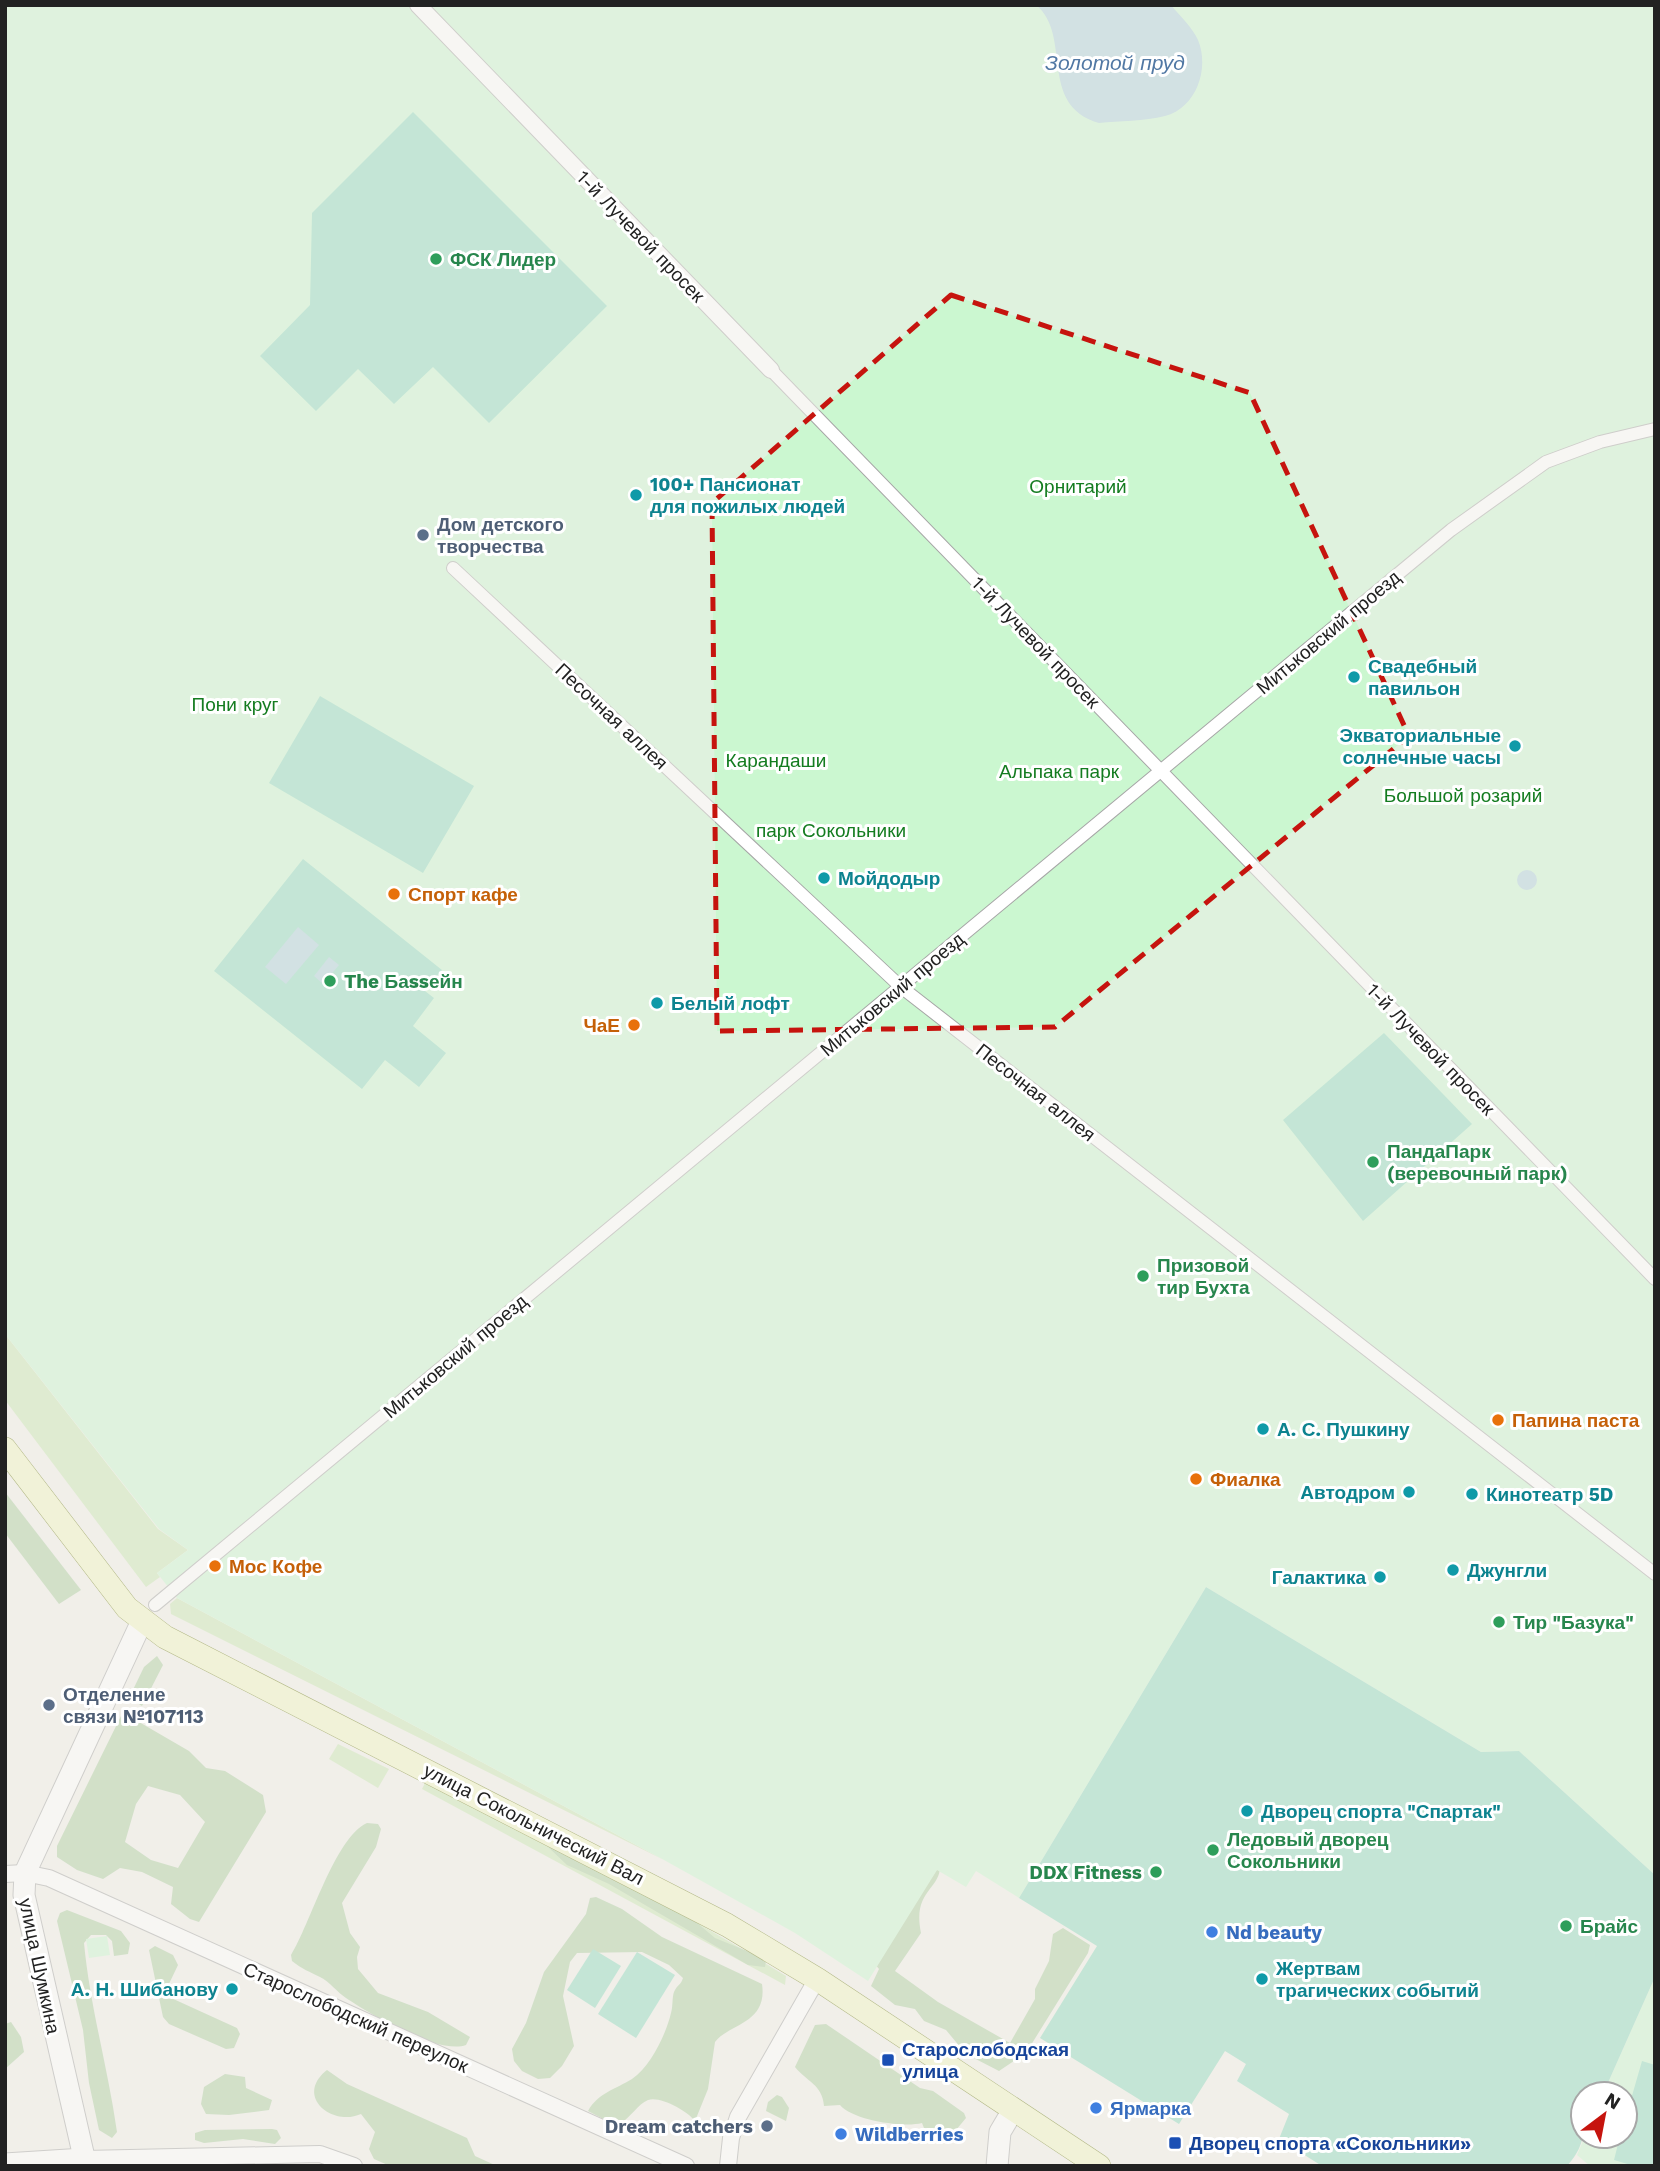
<svg xmlns="http://www.w3.org/2000/svg" width="1660" height="2171" viewBox="0 0 1660 2171" font-family="'Work Sans',sans-serif">
	<style>
		.grass { fill: #cbe7b4 }
		.forest { fill: #adcea1; fill-rule: evenodd }
		.park { fill: #cbf7d0 }
		.pitch { fill: #8edabf }
		.water { fill: #add0db }
		.lines { fill: none; stroke-linecap: round; stroke-linejoin: round }
		.pedestrian-casing { stroke: #a6a6a6; stroke-width: 14 }
		.minor-casing { stroke: #a6a6a6; stroke-width: 18 }
		.tertiary-casing { stroke: #a6a6a6; stroke-width: 23 }
		.secondary-casing { stroke: #66750d; stroke-width: 24 }
		.pedestrian { stroke: #fff; stroke-width: 12 }
		.minor { stroke: #fff; stroke-width: 16 }
		.tertiary { stroke: #fff; stroke-width: 21 }
		.secondary { stroke: #f2f6c3; stroke-width: 23 }
		.marked { fill: none; stroke: #c6140e; stroke-width: 5; stroke-dasharray: 14 9; stroke-linejoin: round }
		.leisure-dot { fill: #2e9e5b; stroke: #fff; stroke-width: 2.5 }
		.culture-dot { fill: #0f9aa8; stroke: #fff; stroke-width: 2.5 }
		.service-dot { fill: #5c6f8a; stroke: #fff; stroke-width: 2.5 }
		.food-dot { fill: #e8710a; stroke: #fff; stroke-width: 2.5 }
		.shop-dot { fill: #3f7fe0; stroke: #fff; stroke-width: 2.5 }
		.transit-dot { fill: #1a4fb4; stroke: #fff; stroke-width: 2.5 }
		.labels { text-anchor: middle; stroke-width: 6; stroke-linejoin: round; paint-order: stroke }
		.street-label { font-size: 19px; fill: #222; stroke: #fff }
		.leisure-label { font-size: 19px; font-weight: bold; fill: #27864d; stroke: #fff; text-anchor: start }
		.culture-label { font-size: 19px; font-weight: bold; fill: #0d838f; stroke: #fff; text-anchor: start }
		.park-label { font-size: 19px; fill: #147c20; stroke: #fff }
		.service-label { font-size: 19px; font-weight: bold; fill: #4e5e75; stroke: #fff; text-anchor: start }
		.food-label { font-size: 19px; font-weight: bold; fill: #c56008; stroke: #fff; text-anchor: start }
		.shop-label { font-size: 19px; font-weight: bold; fill: #366cbe; stroke: #fff; text-anchor: start }
		.transit-label { font-size: 19px; font-weight: bold; fill: #164399; stroke: #fff; text-anchor: start }
		.water-label { font-size: 21px; font-style: italic; fill: #5178a4; stroke: #fff }
	</style>
	<rect width="100%" height="100%" fill="#f1efe9"/>
	<g class="grass">
		<polygon points="5,1334 158,1529 188,1550 157,1573 160,1577 146,1587 5,1400"/>
		<polygon points="177,1598 664,1860 171,1614 170,1604"/>
		<polygon points="338,1744 389,1769 378,1788 329,1759"/>
		<path d="M426,1781c122,62 244,122 360,195l-1,9 -363,-196z"/>
	</g>
	<g class="forest">
		<polygon points="5,1492 81,1590 59,1604 5,1533"/>
		<polygon points="157,1656 163,1665 142,1706 129,1698 144,1667"/>
		<path d="M127,1715l62,36 17,17 19,3 38,24 3,17 -67,110 -9,-3 -19,-15 2,-17 -31,-15 -22,-4 -17,11 -26,-9 -20,-13v-11l64,-130zM148,1786l32,9 25,27 -27,46 -27,-8 -26,-18 11,-38z"/>
		<path d="M367,1823l11,1 3,5 -5,18 -34,56 8,30 10,14 -3,10 1,12 20,24 50,19 42,25 -4,8c-28,10 -96,-31 -120,-47 -9,-6 -16,-16 -26,-21 -10,-5 -18,-8 -28,-16l-1,-6c19,-30 44,-118 76,-132z"/>
		<polygon points="546,1845 689,1916 715,1938 762,1957 766,1961 765,1967 748,1965 609,1884 567,1865"/>
		<path d="M940,1865c1,25 -28,25 -19,68l-26,38 43,31 72,41 25,-44v-10l14,-28 4,-27 10,-6 27,17 -2,8 -62,100 -27,18 -33,-17 -20,-24 -22,-9 -9,-12 -20,-4 -24,-19 8,-17 -5,-6z"/>
		<path d="M596,1897l26,12 40,28 100,47c6,40 -34,40 -47,58l-7,47 -13,32c-8,-10 -34,-25 -47,-21 -10,4 -18,18 -27,23l-12,-1 -21,-11c10,-18 28,-22 44,-32 19,-13 34,-45 39,-66 2,-6 1,-16 3,-21 3,-7 7,-7 9,-14l-14,-13 -27,-13 -65,1 -7,9 -7,34 11,50 -12,20 -12,12 -12,1 -16,-8 -8,-10 -2,-12 14,-26 18,-51 42,-58 4,-16z"/>
		<path d="M67,1910l54,21 9,12 -2,11 -14,2 -2,-15 -6,-6h-15l-7,8c6,64 24,125 33,189l-5,6 -13,-8 -10,-47 -6,-53 -26,-109 3,-8z"/>
		<polygon points="155,1946 173,1955 178,1965 167,1988 169,1997 237,2028 240,2034 234,2048 226,2049 169,2024 163,2017 149,1950"/>
		<polygon points="11,2022 21,2037 24,2052 5,2069 5,2024"/>
		<path d="M826,2024l94,64 13,3 31,22 2,5 -10,12 -32,-2 -2,-5c-19,5 -70,-3 -82,-18l-16,1c-2,-22 -17,-24 -29,-39l20,-42z"/>
		<path d="M327,2070l20,14 120,54 8,18 22,10h-107l-16,-7 -5,-10 6,-17 -14,-18c-29,13 -67,-18 -34,-44z"/>
		<polygon points="225,2074 245,2077 246,2088 272,2100 269,2110 229,2115 206,2114 201,2104 204,2087"/>
		<polygon points="777,2095 782,2097 789,2108 786,2121 766,2111 768,2102"/>
		<polygon points="272,2129 277,2130 281,2138 275,2144 243,2139 204,2143 195,2140 195,2133 205,2130"/>
	</g>
	<g class="park">
		<polygon points="5,5 1655,5 1655,1875 1519,1751 1481,1752 1206,1587 1019,1898 976,1871 966,1887 937,1870 868,1981 795,1933 664,1860 177,1598 157,1573 188,1550 159,1529 5,1334"/>
		<polygon points="107,1936 110,1955 89,1958 86,1939"/>
		<polygon points="1655,1977 1655,2166 1590,2166 1577,2155 1585,2136 1625,2136 1625,2094 1603,2094"/>
	</g>
	<g class="pitch">
		<polygon points="413,112 607,306 489,423 433,367 394,404 358,369 316,411 260,356 310,305 312,213"/>
		<polygon points="320,696 474,786 423,873 269,783"/>
		<polygon points="303,859 442,970 425,991 434,998 413,1026 446,1053 419,1087 385,1060 362,1089 214,971"/>
		<polygon points="1384,1033 1472,1124 1363,1221 1283,1120"/>
		<path d="M1206,1587l275,165 38,-1 136,124v102l-52,117h-20c0,31 6,48 -16,72h-245l-43,-27 10,-25 -52,-33 9,-17 -21,-13 -46,73 -139,-86 57,-92 -78,-48z"/>
		<polygon points="593,1949 621,1966 595,2008 567,1990"/>
		<polygon points="637,1952 675,1975 636,2038 598,2014"/>
		<polygon points="1642,2061 1655,2065 1655,2166 1634,2166 1614,2160 1620,2136 1625,2136 1625,2120"/>
	</g>
	<g class="water">
		<path d="M1036,5h135c8,10 22,23 27,35 12,29 -2,68 -33,76 -21,5 -45,5 -66,7 -62,-18 -26,-88 -63,-118z"/>
		<circle cx="1527" cy="880" r="10"/>
		<polygon points="298,927 319,945 286,984 265,967"/>
		<polygon points="329,957 339,965 323,984 314,976"/>
	</g>
	<g class="lines">
		<g class="pedestrian-casing">
			<g id="pedestrian">
				<polyline points="771,370 1655,1279"/>
				<polyline points="453,568 901,987 1655,1574"/>
				<polyline points="155,1605 1451,530 1546,462 1600,442 1655,429"/>
			</g>
		</g>
		<g class="minor-casing">
			<g id="minor">
				<polyline points="418,5 771,370"/>
				<polyline points="5,1874 25,1873 49,1878 686,2166"/>
				<polyline points="84,2159 320,2154 354,2166"/>
				<polyline points="728,2166 731,2138 738,2117 817,1979"/>
			</g>
		</g>
		<g class="tertiary-casing">
			<g id="tertiary">
				<polyline points="5,2164 84,2159"/>
				<polyline points="86,2166 24,1895 25,1873 142,1621"/>
				<polyline points="997,2166 1000,2132 1013,2110"/>
			</g>
		</g>
		<g class="secondary-casing">
			<polyline id="secondary" points="5,1449 127,1608 165,1637 727,1925 817,1979 1099,2166"/>
		</g>
		<use href="#pedestrian" class="pedestrian"/>
		<use href="#minor" class="minor"/>
		<use href="#tertiary" class="tertiary"/>
		<use href="#secondary" class="secondary"/>
	</g>
	<path d="M0 0H1660V2171H0ZM951,295l299,98 159,343 -354,291 -338,4 -5,-528z" fill="#f1efe9" fill-opacity=".55" fill-rule="evenodd"/>
	<path class="marked" d="M951,295l299,98 159,343 -354,291 -338,4 -5,-528z"/>
	<g class="leisure-dot">
		<circle cx="436" cy="259" r="7"/>
		<circle cx="330" cy="981" r="7"/>
		<circle cx="1373" cy="1162" r="7"/>
		<circle cx="1143" cy="1276" r="7"/>
		<circle cx="1499" cy="1622" r="7"/>
		<circle cx="1213" cy="1850" r="7"/>
		<circle cx="1156" cy="1872" r="7"/>
		<circle cx="1566" cy="1926" r="7"/>
	</g>
	<g class="culture-dot">
		<circle cx="636" cy="495" r="7"/>
		<circle cx="1354" cy="677" r="7"/>
		<circle cx="1515" cy="746" r="7"/>
		<circle cx="824" cy="878" r="7"/>
		<circle cx="657" cy="1003" r="7"/>
		<circle cx="1263" cy="1429" r="7"/>
		<circle cx="1409" cy="1492" r="7"/>
		<circle cx="1472" cy="1494" r="7"/>
		<circle cx="1453" cy="1570" r="7"/>
		<circle cx="1380" cy="1577" r="7"/>
		<circle cx="1247" cy="1811" r="7"/>
		<circle cx="1262" cy="1979" r="7"/>
		<circle cx="232" cy="1989" r="7"/>
	</g>
	<g class="service-dot">
		<circle cx="423" cy="535" r="7"/>
		<circle cx="49" cy="1705" r="7"/>
		<circle cx="767" cy="2126" r="7"/>
	</g>
	<g class="food-dot">
		<circle cx="394" cy="894" r="7"/>
		<circle cx="634" cy="1025" r="7"/>
		<circle cx="1498" cy="1420" r="7"/>
		<circle cx="1196" cy="1479" r="7"/>
		<circle cx="215" cy="1566" r="7"/>
	</g>
	<g class="shop-dot">
		<circle cx="1212" cy="1932" r="7"/>
		<circle cx="1096" cy="2108" r="7"/>
		<circle cx="841" cy="2134" r="7"/>
	</g>
	<g class="transit-dot">
		<rect x="881" y="2053" width="14" height="14" rx="3.5"/>
		<rect x="1168" y="2136" width="14" height="14" rx="3.5"/>
	</g>
	<g class="labels">
		<g class="street-label">
			<text transform="translate(641 236) rotate(46)" y="7">1-й Лучевой просек</text>
			<text transform="translate(1328 632) rotate(-40)" y="7">Митьковский проезд</text>
			<text transform="translate(1036 642) rotate(46)" y="7">1-й Лучевой просек</text>
			<text transform="translate(612 716) rotate(43)" y="7">Песочная аллея</text>
			<text transform="translate(892 994) rotate(-40)" y="7">Митьковский проезд</text>
			<text transform="translate(1431 1049) rotate(46)" y="7">1-й Лучевой просек</text>
			<text transform="translate(1036 1092) rotate(38)" y="7">Песочная аллея</text>
			<text transform="translate(455 1356) rotate(-40)" y="7">Митьковский проезд</text>
			<text transform="translate(534 1824) rotate(27)" y="7">улица Сокольнический Вал</text>
			<text transform="translate(40 1966) rotate(78)" y="7">улица Шумкина</text>
			<text transform="translate(356 2017) rotate(24)" y="7">Старослободский переулок</text>
		</g>
		<g class="leisure-label">
			<text x="450" y="266">ФСК Лидер</text>
			<text x="344" y="988">The Баssейн</text>
			<text x="1387" y="1158">ПандаПарк<tspan x="1387" dy="22">(веревочный парк)</tspan></text>
			<text x="1157" y="1272">Призовой<tspan x="1157" dy="22">тир Бухта</tspan></text>
			<text x="1513" y="1629">Тир "Базука"</text>
			<text x="1227" y="1846">Ледовый дворец<tspan x="1227" dy="22">Сокольники</tspan></text>
			<text x="1142" y="1879" text-anchor="end">DDX Fitness</text>
			<text x="1580" y="1933">Брайс</text>
		</g>
		<g class="culture-label">
			<text x="650" y="491">100+ Пансионат<tspan x="650" dy="22">для пожилых людей</tspan></text>
			<text x="1368" y="673">Свадебный<tspan x="1368" dy="22">павильон</tspan></text>
			<text x="1501" y="742" text-anchor="end">Экваториальные<tspan x="1501" dy="22">солнечные часы</tspan></text>
			<text x="838" y="885">Мойдодыр</text>
			<text x="671" y="1010">Белый лофт</text>
			<text x="1277" y="1436">А. С. Пушкину</text>
			<text x="1395" y="1499" text-anchor="end">Автодром</text>
			<text x="1486" y="1501">Кинотеатр 5D</text>
			<text x="1467" y="1577">Джунгли</text>
			<text x="1366" y="1584" text-anchor="end">Галактика</text>
			<text x="1261" y="1818">Дворец спорта "Спартак"</text>
			<text x="1276" y="1975">Жертвам<tspan x="1276" dy="22">трагических событий</tspan></text>
			<text x="218" y="1996" text-anchor="end">А. Н. Шибанову</text>
		</g>
		<g class="park-label">
			<text x="1078" y="493">Орнитарий</text>
			<text x="235" y="711">Пони круг</text>
			<text x="776" y="767">Карандаши</text>
			<text x="1059" y="778">Альпака парк</text>
			<text x="1463" y="802">Большой розарий</text>
			<text x="831" y="837">парк Сокольники</text>
		</g>
		<g class="service-label">
			<text x="437" y="531">Дом детского<tspan x="437" dy="22">творчества</tspan></text>
			<text x="63" y="1701">Отделение<tspan x="63" dy="22">связи №107113</tspan></text>
			<text x="753" y="2133" text-anchor="end">Dream catchers</text>
		</g>
		<g class="food-label">
			<text x="408" y="901">Спорт кафе</text>
			<text x="620" y="1032" text-anchor="end">ЧаЕ</text>
			<text x="1512" y="1427">Папина паста</text>
			<text x="1210" y="1486">Фиалка</text>
			<text x="229" y="1573">Мос Кофе</text>
		</g>
		<g class="shop-label">
			<text x="1226" y="1939">Nd beauty</text>
			<text x="1110" y="2115">Ярмарка</text>
			<text x="855" y="2141">Wildberries</text>
		</g>
		<g class="transit-label">
			<text x="902" y="2056">Старослободская<tspan x="902" dy="22">улица</tspan></text>
			<text x="1189" y="2150">Дворец спорта «Сокольники»</text>
		</g>
		<g class="water-label">
			<text x="1115" y="70">Золотой пруд</text>
		</g>
	</g>
	<rect width="1660" height="2171" fill="none" stroke="#222222" stroke-width="14"/>
	<g transform="translate(1604 2115) rotate(32)"><circle r="33" fill="#ffffff" stroke="#a7a7a7" stroke-width="2"/>
	<path d="M0-5L12 26L0 18L-12 26Z" fill="#c6140e"/>
	<text y="-10" font-size="19" font-weight="bold" text-anchor="middle" fill="#222222">N</text>
	</g>
</svg>
